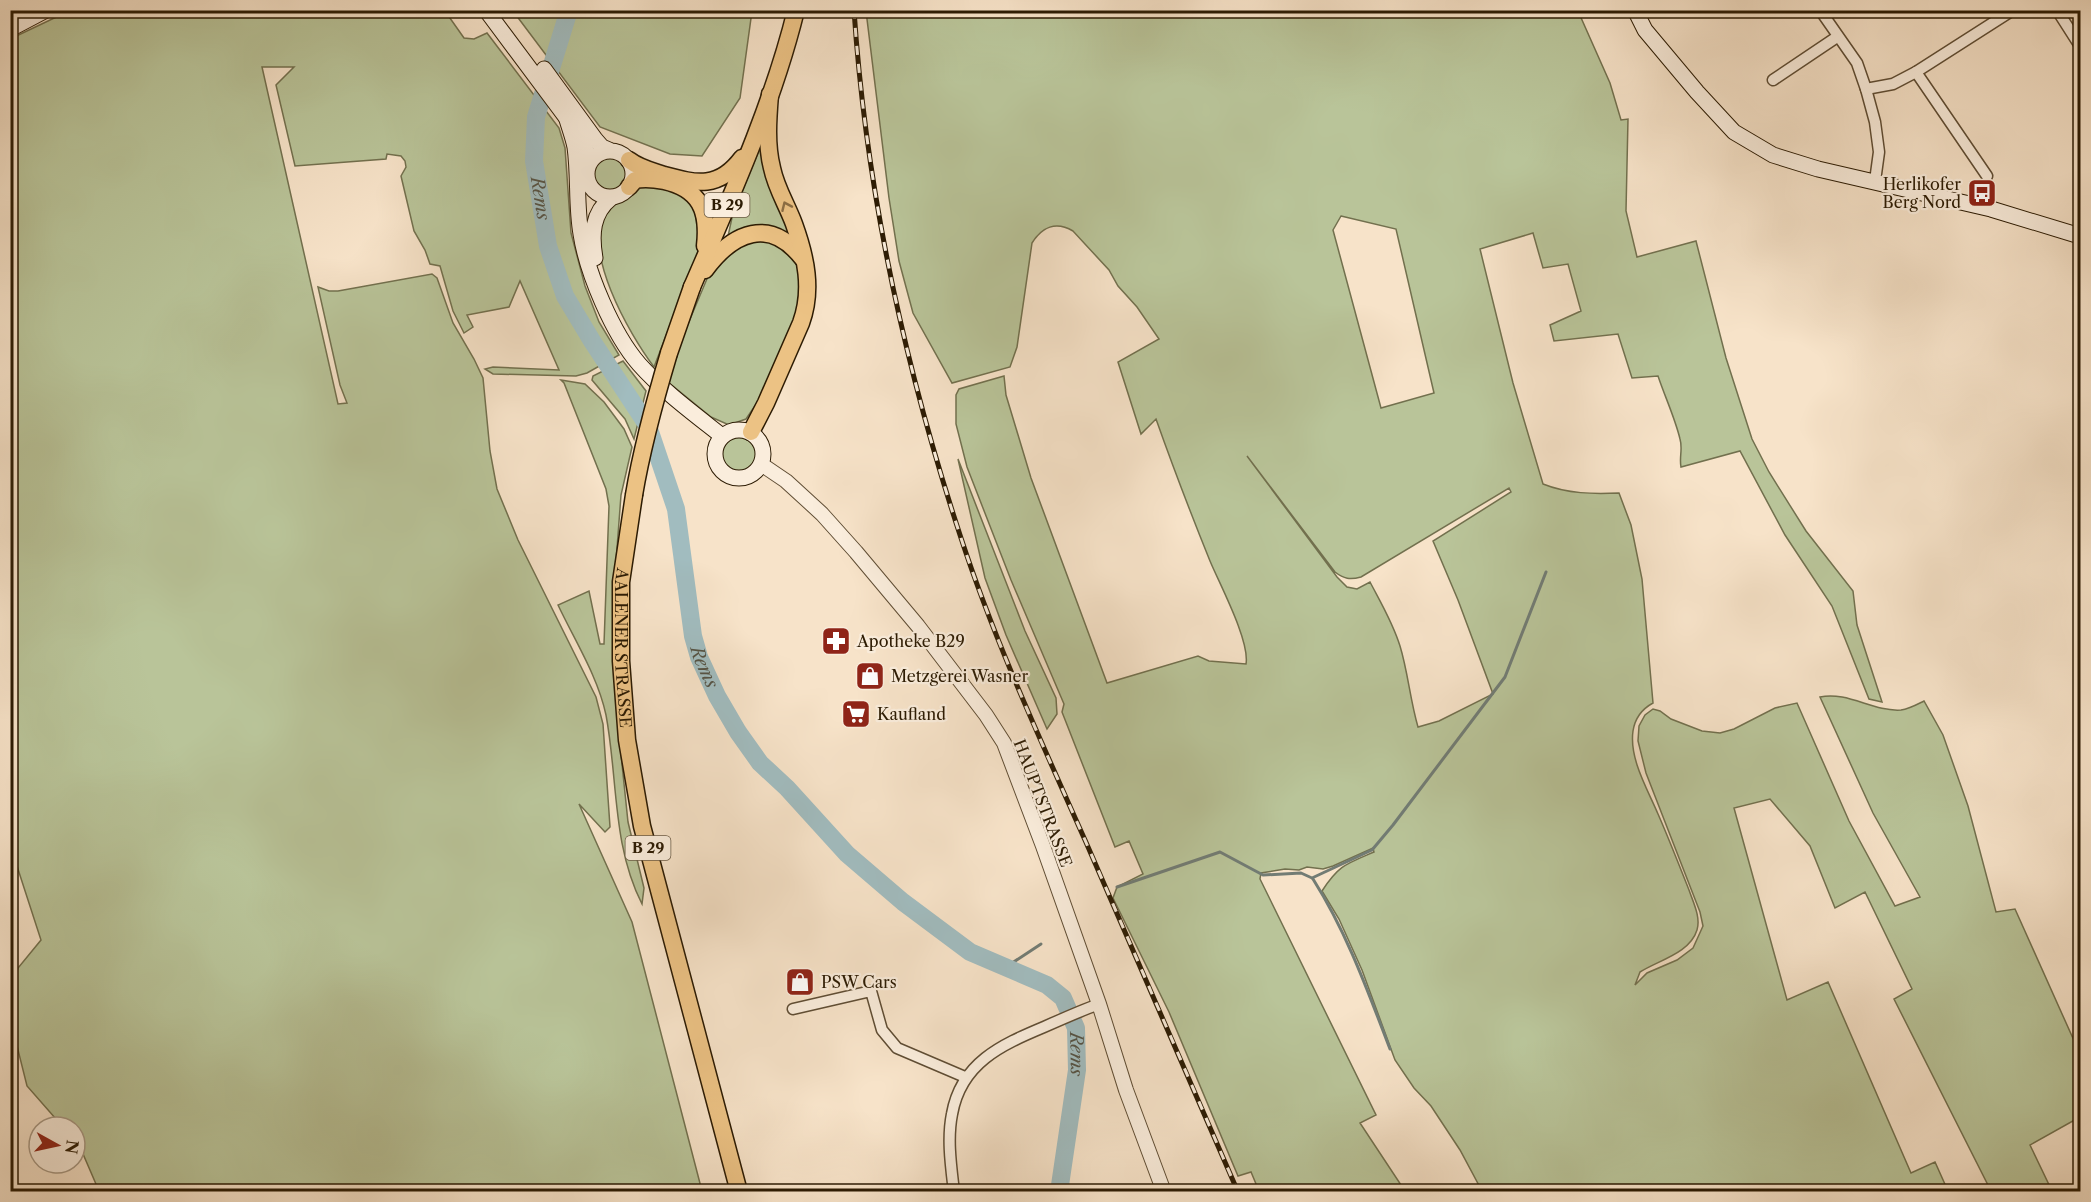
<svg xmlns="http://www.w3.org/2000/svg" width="2091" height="1202" viewBox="0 0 2091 1202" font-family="'Libre Caslon Text',serif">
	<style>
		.green { fill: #b9c499; stroke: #72704e; stroke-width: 1.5; fill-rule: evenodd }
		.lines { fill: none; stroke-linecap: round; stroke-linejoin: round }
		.stream { stroke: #727c74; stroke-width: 3 }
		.river { stroke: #a1bcbf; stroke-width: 18 }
		.minor-casing { stroke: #5f4d34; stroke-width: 13 }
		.tertiary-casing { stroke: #5f4d34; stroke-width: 16 }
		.secondary-casing { stroke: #2c1b03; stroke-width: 17 }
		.primary-casing { stroke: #2c1b03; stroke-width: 19 }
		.trunk-casing { stroke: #2c1b03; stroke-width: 19 }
		.minor { stroke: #faeddc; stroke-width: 10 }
		.tertiary { stroke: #faeddc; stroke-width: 14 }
		.secondary { stroke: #faeddc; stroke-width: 15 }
		.primary { stroke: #ecc284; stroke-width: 16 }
		.trunk { stroke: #ecc284; stroke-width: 16 }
		.rail-casing { stroke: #2c1b03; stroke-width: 5 }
		.rail { stroke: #faeddc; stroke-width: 3; stroke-dasharray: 9; stroke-linecap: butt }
		.trunk-bridge-casing { stroke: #2c1b03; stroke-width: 19; stroke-linecap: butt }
		.trunk-bridge { stroke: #ecc284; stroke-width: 16 }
		.oneway { stroke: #8c6e44 }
		.labels { text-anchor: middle; stroke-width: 4.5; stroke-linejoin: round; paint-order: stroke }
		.shield { fill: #faeddc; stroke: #6a5a44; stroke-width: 1.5 }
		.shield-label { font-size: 15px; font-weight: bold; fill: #2c1b03 }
		.poi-label { font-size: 16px; fill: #2c1b03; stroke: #faeddc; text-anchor: start }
		.street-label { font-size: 16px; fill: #2c1b03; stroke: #faeddc }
		.water-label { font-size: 18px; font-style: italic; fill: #555345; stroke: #faeddc }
	</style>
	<rect width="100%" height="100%" fill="#f7e3c9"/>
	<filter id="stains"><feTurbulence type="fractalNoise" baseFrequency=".00333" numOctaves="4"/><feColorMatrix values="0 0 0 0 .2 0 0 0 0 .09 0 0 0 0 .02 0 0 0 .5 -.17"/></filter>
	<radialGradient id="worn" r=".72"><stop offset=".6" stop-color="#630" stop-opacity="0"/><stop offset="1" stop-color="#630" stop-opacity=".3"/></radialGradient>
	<g class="green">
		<polygon points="521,10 752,11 740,98 702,156 670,154 600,127 516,15"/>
		<polygon points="69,11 445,11 464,38 474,39 487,33 559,128 565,148 571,233 585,286 599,322 619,355 587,373 576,376 493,374 485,369 493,367 559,370 520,281 509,307 467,315 473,327 464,333 453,311 440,266 430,264 425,250 414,231 401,176 406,167 405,161 401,156 387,154 386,159 295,166 276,85 294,67 262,67 338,404 347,403 340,385 318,287 329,291 338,291 432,274 437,278 453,323 474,359 483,378 490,451 497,489 518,540 596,697 603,724 610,827 605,832 579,804 632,922 702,1191 99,1191 80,1147 75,1142 75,1127 63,1127 27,1086 11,1022 11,992 18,968 41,940 16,863 10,827 10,39"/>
		<path d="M866,11h712l32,72 11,37 7,-1 -2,92 11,46 59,-16 30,117 26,81 17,33 37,59 47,60 4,34 25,77 -13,-3 -37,-93 -47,-71 -45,-84 -59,16c-2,-10 2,-18 -1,-28 -5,-21 -15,-42 -22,-63l-26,2 -14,-44 -64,7 -4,-16 31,-14 -13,-47 -25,4 -10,-35 -53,16 33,134 30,101c25,10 50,10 76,9l12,32 11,54 11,124c-11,6 -18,15 -20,28 -4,28 15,59 25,83 11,25 21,51 31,76 4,12 12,27 8,40 -7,23 -38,30 -57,42l-5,13 12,-12 30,-13 16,-12 10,-22 -3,-14 -54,-139 -8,-32 1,-15 6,-11 8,-6 7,2 11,8 31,12 18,2 14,-4 41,-21 22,-5 52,118 46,85 25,-9 -47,-84 -53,-116c28,-6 53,15 81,13 8,-1 15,-5 23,-9l19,34 25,71 28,106 19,-3 65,145v63l-50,28 22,46h-61l-97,-192 18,-10 -47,-97 -30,16 -25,-62 -40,-47 -36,9 53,192 41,-18 83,191 24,-11 13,29h-466l-22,-41 -29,-44 -17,-18 -19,-28 -33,-90 -23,-51 -17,-28c17,-26 24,-27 52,-39l-1,-4 -40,18 -10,3 -16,-2 -8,3 -14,-1 -24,4 -1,6 116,236 -16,8 45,68h-146l-8,-19 -13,4 -69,-164 -56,-114 4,-11 26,-13 -14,-33 -14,6 -53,-135 2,-8 -53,-124 -44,-113 -11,-43v-29l3,-6 45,-13 2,19 25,83 76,205 91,-27 11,5 37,3c4,-23 -26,-79 -36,-103 -19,-47 -37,-94 -54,-142l-15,15 -23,-72 41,-23 -22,-32 -19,-21 -9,-16 -36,-39c-17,-10 -31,-4 -41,12l-15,104 -7,20 -58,16 -39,-70 -14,-52 -10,-63zM1341,216l55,13 38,164 -53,15 -48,-178zM1247,456l88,116c9,7 15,8 26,5l148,-89 2,4 -78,49 25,59 35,94 -54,27 -21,6c-8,-27 -10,-55 -18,-81 -7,-23 -19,-43 -30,-64l-13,7 -10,-2 -10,-10z"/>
		<polygon points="764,138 793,234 784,237 727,241 733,213"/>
		<circle cx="610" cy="174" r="18"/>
		<path d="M669,185l25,19 7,41 -47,122c-24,-32 -75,-119 -47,-157 5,-6 14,-7 20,-12 5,-3 9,-10 14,-11 8,-3 20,-2 28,-2z"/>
		<polygon points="751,239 778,244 796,263 801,277 799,310 761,397 746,419 729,425 711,417 668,382 677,350 709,274 717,261"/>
		<polygon points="623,361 646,391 634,439 625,419 592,380 593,376"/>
		<path d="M561,380l24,4 19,18 20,27 8,18 -11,48 -6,80 -1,84 3,57 11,106 16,66 -2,16c-30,-59 -24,-125 -36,-189 -8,-38 -31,-74 -48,-110l31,-14 11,53h4l5,-138 -3,-17 -42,-106z"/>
		<circle cx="738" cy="454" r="18"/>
		<polygon points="958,459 1025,631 1056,698 1057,714 1047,729 1006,635 985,578"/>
	</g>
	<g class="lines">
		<g class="stream">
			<path d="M1313,879c34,54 54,110 77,170"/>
			<polyline points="1117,887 1220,852 1263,875 1301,873 1312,878 1372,850 1393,825 1505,677 1546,572"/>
			<polyline points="1006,967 1041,944"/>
		</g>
		<path class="river" id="s1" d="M569,10l-33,107 -2,44 14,85 17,50 27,45 56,85 28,83 17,127 6,21 18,39 21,36 22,31 27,25 60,66 56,48 67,50 77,33 16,13 13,30 1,42 -18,122"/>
		<g class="minor-casing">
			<g id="minor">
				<polyline points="1820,10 1857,63 1866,89 1875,122 1879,152 1875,181"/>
				<polyline points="2057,10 2080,46"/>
				<polyline points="1916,72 1987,176"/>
				<polyline points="1773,80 1837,37"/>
				<polyline points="1866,89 1893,84 1916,72 2013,10"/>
				<polyline points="793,1009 871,991 882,1030 897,1048 965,1077"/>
				<path d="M954,1192c-3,-26 -7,-53 -2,-78 9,-51 49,-69 92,-87 18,-8 36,-16 55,-23"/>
			</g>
		</g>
		<g class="tertiary-casing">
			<polyline id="tertiary" points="761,464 786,481 822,514 856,552 918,626 986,715 1004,743 1043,846 1099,1004 1126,1090 1164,1192"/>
		</g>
		<g class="secondary-casing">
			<g id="secondary">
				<polyline points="486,10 580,136 588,155 589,163"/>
				<polyline points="1635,10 1645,30 1697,92 1734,132 1773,155 1818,169 1991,209 2080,236"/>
				<polyline points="10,29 46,10"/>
				<polyline points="544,69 595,139 602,147 609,150"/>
				<path d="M566,116c3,11 7,21 9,31 4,29 1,59 6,87 6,39 32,100 58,130 24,27 54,49 83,72"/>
				<circle cx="610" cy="174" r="23"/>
				<path d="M595,258c-4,-23 -3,-45 16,-60"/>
				<circle cx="739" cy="454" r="24"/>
			</g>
		</g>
		<g class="primary-casing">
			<g id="primary">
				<path d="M629,160c10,8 23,11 35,15 33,9 55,14 78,-17"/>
				<path d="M629,187l6,-7c10,-2 19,-1 29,1 36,8 45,30 41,65"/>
				<path d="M705,270c28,-38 65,-54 98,-11"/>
				<path d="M692,287c38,-88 81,-183 104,-277"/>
				<path d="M751,432l15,-29 35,-80c12,-33 5,-66 -7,-99 -7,-19 -18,-36 -22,-56 -6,-24 -4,-49 -2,-74"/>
			</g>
		</g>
		<g class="trunk-casing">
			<g id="trunk">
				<polyline points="669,353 692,287"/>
				<path id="s2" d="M634,495l-13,87v79l6,79 15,86 97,366"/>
			</g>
		</g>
		<use href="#minor" class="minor"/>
		<use href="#tertiary" class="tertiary"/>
		<use href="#secondary" class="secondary"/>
		<use href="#primary" class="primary"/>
		<use href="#trunk" class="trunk"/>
		<g class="rail-casing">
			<path id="rail" d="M854,10c12,180 51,358 107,528 34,104 80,203 124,302 51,117 102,234 153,352"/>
		</g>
		<use href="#rail" class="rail"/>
		<g class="trunk-bridge-casing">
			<path id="trunk-bridge" d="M634,495c8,-48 21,-95 35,-142"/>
		</g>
		<use href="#trunk-bridge" class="trunk-bridge"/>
	</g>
	<defs><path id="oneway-chevron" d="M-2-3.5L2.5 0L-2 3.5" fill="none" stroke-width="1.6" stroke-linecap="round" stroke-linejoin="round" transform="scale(1.5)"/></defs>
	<use class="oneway" href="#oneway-chevron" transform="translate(786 206) rotate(-114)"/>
	<defs>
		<g id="bus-square" transform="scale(1.5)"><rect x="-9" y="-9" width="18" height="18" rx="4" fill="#8f2418" stroke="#faeddc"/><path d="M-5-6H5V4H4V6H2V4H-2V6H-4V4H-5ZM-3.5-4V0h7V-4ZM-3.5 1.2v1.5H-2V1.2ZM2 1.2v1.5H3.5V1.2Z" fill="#fff"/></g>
		<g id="pharmacy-square" transform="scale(1.5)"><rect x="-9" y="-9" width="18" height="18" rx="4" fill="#8f2418" stroke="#faeddc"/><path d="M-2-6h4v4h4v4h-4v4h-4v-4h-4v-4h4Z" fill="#fff"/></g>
		<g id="shop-square" transform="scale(1.5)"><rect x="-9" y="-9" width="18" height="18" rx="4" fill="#8f2418" stroke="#faeddc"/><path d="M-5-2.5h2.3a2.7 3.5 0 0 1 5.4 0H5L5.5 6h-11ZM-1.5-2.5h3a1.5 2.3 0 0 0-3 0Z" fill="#fff"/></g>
		<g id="supermarket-square" transform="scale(1.5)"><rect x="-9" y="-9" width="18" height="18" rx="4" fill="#8f2418" stroke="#faeddc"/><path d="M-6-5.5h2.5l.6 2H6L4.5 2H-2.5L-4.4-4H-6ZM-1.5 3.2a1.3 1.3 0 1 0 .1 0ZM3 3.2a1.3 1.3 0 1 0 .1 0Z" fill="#fff"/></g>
	</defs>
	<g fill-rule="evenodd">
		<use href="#bus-square" x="1982" y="193"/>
		<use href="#pharmacy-square" x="836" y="641"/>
		<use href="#shop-square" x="870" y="676"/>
		<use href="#supermarket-square" x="856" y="714"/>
		<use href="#shop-square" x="800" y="982"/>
	</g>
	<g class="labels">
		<g class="shield">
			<rect x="704.5" y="193" width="45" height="24" rx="4.5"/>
			<rect x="625.5" y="836" width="45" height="24" rx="4.5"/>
		</g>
		<g class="shield-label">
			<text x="727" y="210">B 29</text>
			<text x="648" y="853">B 29</text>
		</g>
		<g class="poi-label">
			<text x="1961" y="190" text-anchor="end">Herlikofer<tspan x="1961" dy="18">Berg Nord</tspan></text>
			<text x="857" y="647">Apotheke B29</text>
			<text x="891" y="682">Metzgerei Wasner</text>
			<text x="877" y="720">Kaufland</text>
			<text x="821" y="988">PSW Cars</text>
		</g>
		<g class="street-label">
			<text dy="6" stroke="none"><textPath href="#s2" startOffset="154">AALENER STRASSE</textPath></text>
			<text transform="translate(1043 803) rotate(69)" y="6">HAUPTSTRASSE</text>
		</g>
		<g class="water-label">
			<text dy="6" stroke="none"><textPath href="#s1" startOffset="194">Rems</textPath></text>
			<text dy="6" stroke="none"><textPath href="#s1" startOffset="698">Rems</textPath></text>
			<text dy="6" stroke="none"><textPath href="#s1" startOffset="1256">Rems</textPath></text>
		</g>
	</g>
	<rect width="2091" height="1202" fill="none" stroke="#f7e3c9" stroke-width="36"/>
	<rect x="12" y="12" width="2067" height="1178" fill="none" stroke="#2c1b03" stroke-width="3"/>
	<rect x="18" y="18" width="2055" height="1166" fill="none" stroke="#2c1b03" stroke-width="1.5"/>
	<g transform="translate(57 1145) rotate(98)"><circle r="28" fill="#faeddc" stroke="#a89985" stroke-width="1.5"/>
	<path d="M0-4.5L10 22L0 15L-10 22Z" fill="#8f2418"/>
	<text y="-9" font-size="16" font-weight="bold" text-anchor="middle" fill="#2c1b03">N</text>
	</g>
	<rect width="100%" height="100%" filter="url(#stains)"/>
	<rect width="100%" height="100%" fill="url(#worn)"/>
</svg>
